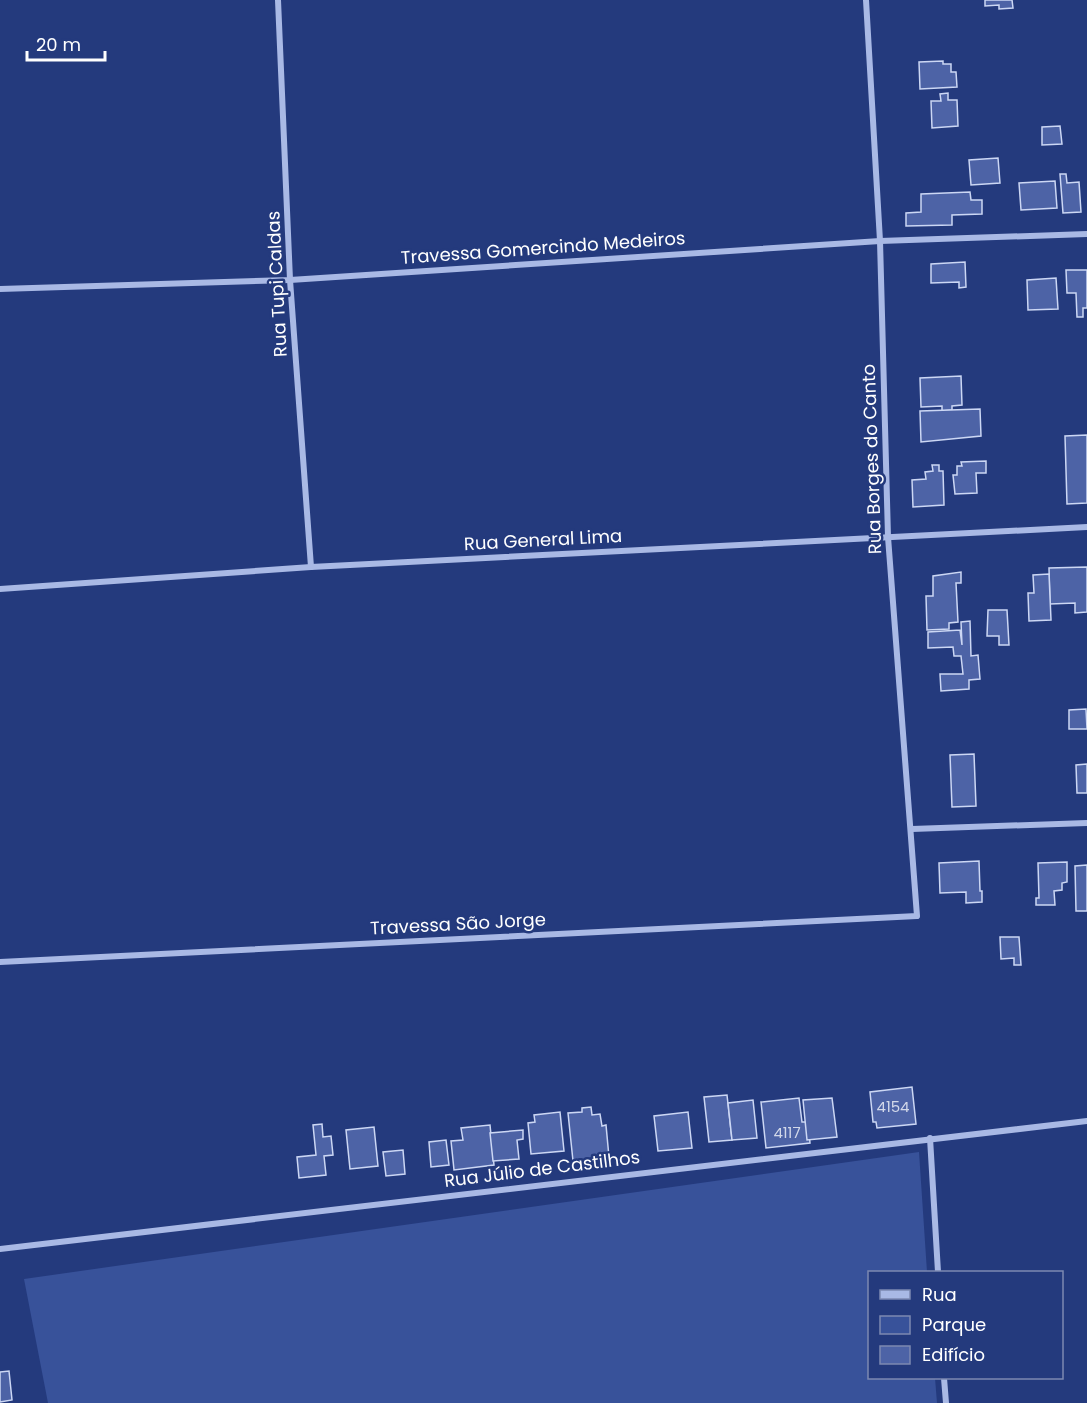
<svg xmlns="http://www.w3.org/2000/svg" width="1087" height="1403" viewBox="0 0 1087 1403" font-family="Poppins,sans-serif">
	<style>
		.green { fill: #38529a }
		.building { fill: #4d63a6; stroke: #ccd7f4; stroke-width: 1.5 }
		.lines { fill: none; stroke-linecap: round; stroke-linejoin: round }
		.minor { stroke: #a9b9e5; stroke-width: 6 }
		.labels { text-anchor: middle; stroke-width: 5; stroke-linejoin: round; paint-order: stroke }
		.number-label { font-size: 15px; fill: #d2d8e9 }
		.street-label { font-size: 18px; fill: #fff; stroke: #243a7d }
	</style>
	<rect width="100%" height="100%" fill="#243a7d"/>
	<polygon class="green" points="919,1152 927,1272 870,1272 870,1378 935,1378 937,1403 48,1403 24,1279"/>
	<g class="building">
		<polygon points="985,0 1012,0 1013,8 999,9 999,5 985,6"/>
		<polygon points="943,61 943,64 951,64 951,72 956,72 957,87 920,89 919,62"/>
		<polygon points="948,93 948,100 957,100 958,126 932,128 931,101 941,101 940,94"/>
		<polygon points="1060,126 1062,144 1042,145 1042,127"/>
		<polygon points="998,158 1000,183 971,185 969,160"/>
		<polygon points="1060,174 1066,174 1067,183 1079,182 1081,212 1063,213"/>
		<polygon points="1055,181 1057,208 1021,210 1019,183"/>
		<polygon points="970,192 971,200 982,200 982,214 952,215 952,225 906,226 906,213 921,212 921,194"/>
		<polygon points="965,262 966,287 959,288 959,282 931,283 931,264"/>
		<polygon points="1066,270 1087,270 1087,308 1083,308 1083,317 1077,317 1076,293 1067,293"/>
		<polygon points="1056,278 1058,309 1028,310 1027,280"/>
		<polygon points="961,376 962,405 952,406 952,410 942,411 942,406 921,407 920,378"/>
		<polygon points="980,409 981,436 921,442 920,411"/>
		<polygon points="1087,435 1087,503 1067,504 1065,436"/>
		<polygon points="986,461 986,473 976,473 977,493 955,494 953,475 957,475 957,466 962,466 961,462"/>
		<polygon points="932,465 939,465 939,471 943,471 944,505 913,507 912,480 926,479 925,472 933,471"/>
		<polygon points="1087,567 1087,612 1075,613 1075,603 1050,604 1049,568"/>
		<polygon points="961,572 961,583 956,583 958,622 949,623 949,629 927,630 926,596 933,596 933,576"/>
		<polygon points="1049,574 1051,620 1029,621 1028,593 1034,593 1033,575"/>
		<polygon points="988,610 1007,610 1009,645 999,645 999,636 987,636"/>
		<polygon points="970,621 971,656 978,655 980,679 969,680 969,689 941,691 940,674 963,674 961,656 954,656 953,647 928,648 928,632 960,630 962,645 961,622"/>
		<polygon points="1086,709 1087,729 1069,729 1069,710"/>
		<polygon points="974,754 976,806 952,807 950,755"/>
		<polygon points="1087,764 1087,793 1077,793 1076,765"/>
		<polygon points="979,861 980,891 982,891 982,902 966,903 966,892 940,893 939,863"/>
		<polygon points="1067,862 1067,882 1062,883 1062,890 1054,891 1055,905 1036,905 1036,898 1039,898 1038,863"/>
		<polygon points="1087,865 1087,911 1076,911 1075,866"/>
		<polygon points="1000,937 1019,937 1021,965 1014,965 1014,958 1001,959"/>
		<polygon points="912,1087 916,1124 877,1128 876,1122 873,1122 870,1092"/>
		<polygon points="727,1095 732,1140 709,1142 704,1097"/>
		<polygon points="799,1098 802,1122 808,1122 810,1143 766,1148 761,1102"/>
		<polygon points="832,1098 837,1137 807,1140 803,1100"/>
		<polygon points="753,1100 757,1138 732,1140 728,1103"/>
		<polygon points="591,1107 592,1115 600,1114 602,1126 606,1125 609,1157 573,1161 568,1113 582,1112 582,1108"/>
		<polygon points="560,1112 564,1151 531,1154 528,1123 535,1122 534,1115"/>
		<polygon points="688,1112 692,1148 658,1151 654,1116"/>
		<polygon points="322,1124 323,1137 331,1136 333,1155 324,1156 326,1175 299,1178 297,1157 316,1155 313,1125"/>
		<polygon points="490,1125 494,1165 454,1170 451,1141 463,1140 461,1128"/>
		<polygon points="374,1127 378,1166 350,1169 346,1130"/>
		<polygon points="523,1130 523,1139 517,1140 519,1159 493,1161 490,1133"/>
		<polygon points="446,1140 449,1165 431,1167 429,1142"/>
		<polygon points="403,1150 405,1174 386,1176 383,1152"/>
		<polygon points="9,1371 12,1400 0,1402 0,1372"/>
	</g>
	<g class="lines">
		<g class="minor">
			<polyline points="278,0 290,280 311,567"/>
			<polyline points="0,289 290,280 880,241 1087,234"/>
			<polyline points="0,589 311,567 1087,527"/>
			<polyline points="912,829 1087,823"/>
			<polyline points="0,962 917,916 888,537 880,241 866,0"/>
			<polyline points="930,1138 938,1272"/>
			<polyline points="0,1249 1087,1121"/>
			<polyline points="944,1378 946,1403"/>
		</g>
	</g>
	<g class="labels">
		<g class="number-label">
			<text x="893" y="1112">4154</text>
			<text x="787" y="1138">4117</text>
		</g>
		<g class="street-label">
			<text transform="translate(543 248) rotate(-4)" y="6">Travessa Gomercindo Medeiros</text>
			<text transform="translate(277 284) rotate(-93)" y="6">Rua Tupi Caldas</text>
			<text transform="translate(872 459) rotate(-92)" y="6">Rua Borges do Canto</text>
			<text transform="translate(543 540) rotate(-3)" y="6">Rua General Lima</text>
			<text transform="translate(458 924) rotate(-3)" y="6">Travessa São Jorge</text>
			<text transform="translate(542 1169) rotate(-7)" y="6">Rua Júlio de Castilhos</text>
		</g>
	</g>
	<rect x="868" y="1271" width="195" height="108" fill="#243a7d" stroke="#7c89b1" stroke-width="1.5"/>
	<rect x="880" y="1290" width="30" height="9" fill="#a9b9e5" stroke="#7c89b1" stroke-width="1.5"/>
	<text x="922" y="1301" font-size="18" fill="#ffffff">Rua</text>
	<rect x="880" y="1316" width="30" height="18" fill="#38529a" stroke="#7c89b1" stroke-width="1.5"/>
	<text x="922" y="1331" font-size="18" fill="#ffffff">Parque</text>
	<rect x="880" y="1346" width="30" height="18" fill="#4d63a6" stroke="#7c89b1" stroke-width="1.5"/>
	<text x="922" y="1361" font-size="18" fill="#ffffff">Edifício</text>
	<path d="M27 51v9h78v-9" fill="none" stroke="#ffffff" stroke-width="3"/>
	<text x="36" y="51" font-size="18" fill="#ffffff" stroke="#243a7d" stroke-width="4.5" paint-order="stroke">20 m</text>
</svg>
